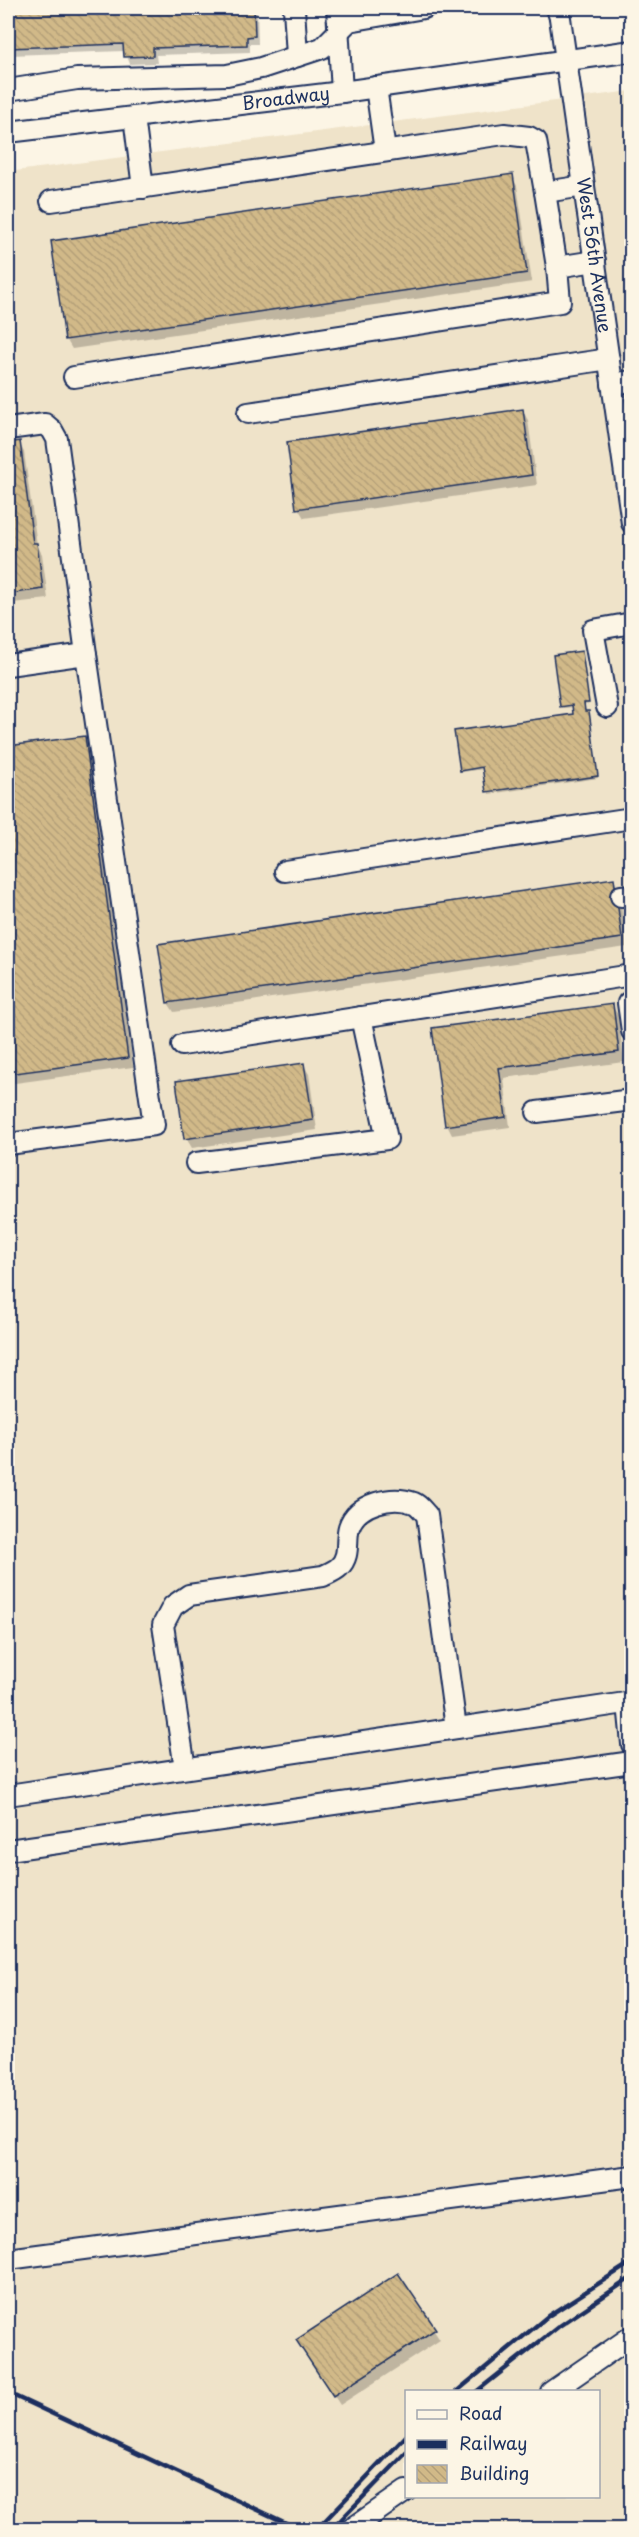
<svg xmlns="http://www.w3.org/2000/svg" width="639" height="2537" viewBox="0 0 639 2537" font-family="'Playpen Sans',sans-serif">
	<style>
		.built { fill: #efe3c9; fill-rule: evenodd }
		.shadow { fill: #0003 }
		.building { fill: url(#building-back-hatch); stroke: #1b2f5e; stroke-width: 1.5 }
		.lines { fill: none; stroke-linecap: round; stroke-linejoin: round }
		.minor-casing { stroke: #1b2f5e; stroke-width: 24 }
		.minor { stroke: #fcf5e5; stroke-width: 20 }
		.rail { stroke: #1b2f5e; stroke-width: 4.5 }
		.labels { text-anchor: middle; stroke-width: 4.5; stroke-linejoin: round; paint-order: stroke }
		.street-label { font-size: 18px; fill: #1b2f5e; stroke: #fcf5e5 }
	</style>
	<defs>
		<pattern id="building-back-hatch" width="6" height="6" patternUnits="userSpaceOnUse" patternTransform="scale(1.5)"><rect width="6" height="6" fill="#d1b988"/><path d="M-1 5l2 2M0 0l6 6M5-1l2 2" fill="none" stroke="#b39f78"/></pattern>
	</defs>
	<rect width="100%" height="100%" fill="#fcf5e5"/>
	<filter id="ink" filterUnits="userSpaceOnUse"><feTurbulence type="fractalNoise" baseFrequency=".0167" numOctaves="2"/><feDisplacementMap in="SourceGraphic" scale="12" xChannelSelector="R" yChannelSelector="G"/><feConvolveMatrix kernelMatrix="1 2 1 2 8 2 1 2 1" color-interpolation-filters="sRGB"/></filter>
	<g filter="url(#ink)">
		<path class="built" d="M631,91l1,2427 -21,11h-603v-2357zM406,2392h192v104h-192z"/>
		<g class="shadow">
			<polygon points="8,8 257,8 258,44 250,44 250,52 156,55 157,63 130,64 125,51 10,55 11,73 8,73"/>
			<polygon points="512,176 517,186 532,282 72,349 66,339"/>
			<polygon points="522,410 528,420 537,485 304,518 298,508"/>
			<polygon points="19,443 24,452 37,545 42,554 48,599 13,603 11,600 8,600 8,444"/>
			<polygon points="582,655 589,704 584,705 585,713 589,714 598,778 489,794 484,769 462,772 461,770 575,715 574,707 563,708 562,706"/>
			<polygon points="84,737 90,747 133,1067 8,1084 8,748"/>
			<polygon points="613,880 619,890 627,947 174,1012 168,1003"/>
			<polygon points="612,1006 618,1015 624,1062 504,1078 510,1127 452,1135 447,1125 434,1029"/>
			<polygon points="303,1064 309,1074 317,1130 192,1148 186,1138"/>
			<polygon points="398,2275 440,2340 340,2405 304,2350"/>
		</g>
		<g class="building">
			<polygon points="8,8 254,8 255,36 247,37 247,45 153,48 153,56 124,57 123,44 8,48"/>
			<polygon points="513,174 527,273 65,340 51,241"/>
			<polygon points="523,409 532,475 296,509 287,442"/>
			<polygon points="20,441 33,543 37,543 43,589 8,594 8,443"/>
			<polygon points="582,651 589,703 584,703 585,711 589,711 598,776 486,792 482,767 460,771 454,731 573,714 572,705 560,707 553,655"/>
			<polygon points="85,736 128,1058 8,1074 8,746"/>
			<polygon points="614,878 622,938 167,1003 158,944"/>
			<polygon points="613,1004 619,1052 499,1068 506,1117 445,1126 432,1028"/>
			<polygon points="304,1063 313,1120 184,1139 176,1081"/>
			<polygon points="398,2273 436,2329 333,2396 296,2340"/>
		</g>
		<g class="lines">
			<g class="minor-casing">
				<g id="minor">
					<polyline points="294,8 297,56"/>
					<polyline points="337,8 342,92"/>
					<path id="s1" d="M557,8l3,10 72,505"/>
					<polyline points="376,87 385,151"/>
					<polyline points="8,90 77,79 227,75 261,68 322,48 349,21 424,8"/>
					<polyline points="134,117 143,188"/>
					<path id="s2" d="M8,132l334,-40 290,-41"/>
					<polyline points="51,201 504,134 529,137 536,141 545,192"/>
					<polyline points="557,267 545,192 584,186"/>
					<polyline points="74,377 560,302 557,267 595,261"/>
					<polyline points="612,384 632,381"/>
					<polyline points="248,413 609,359"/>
					<polyline points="8,429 45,424 52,430 57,439 86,654"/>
					<polyline points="8,665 86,654 154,1125 8,1144"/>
					<polyline points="607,707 593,630 632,623"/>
					<polyline points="285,871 632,818"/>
					<polyline points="621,896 632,895"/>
					<polyline points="628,1003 632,1031"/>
					<polyline points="182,1045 632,975"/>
					<polyline points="537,1112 632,1100"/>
					<polyline points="196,1163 387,1139 361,1017"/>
					<polyline points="628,1703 632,1744"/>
					<path d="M185,1768l-22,-143 10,-19 16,-11 134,-19c4,-2 12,-5 16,-9 12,-11 6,-27 10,-40 8,-24 43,-32 65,-24 5,2 9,8 13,12l29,213"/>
					<polyline points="8,1795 632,1702"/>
					<polyline points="8,1850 632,1762"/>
					<polyline points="8,2259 632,2176"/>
					<polyline points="551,2392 632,2336"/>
					<polyline points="350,2530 406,2491"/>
				</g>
			</g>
			<use href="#minor" class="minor"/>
			<g class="rail">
				<polyline points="456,2392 548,2316 632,2262"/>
				<polyline points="476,2392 558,2327 632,2277"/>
				<polyline points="8,2393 301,2530"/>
				<polyline points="316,2530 406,2436"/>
				<polyline points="331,2530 406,2453"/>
			</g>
		</g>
	</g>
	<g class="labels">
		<g class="street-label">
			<text dy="6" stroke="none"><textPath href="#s2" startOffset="280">Broadway</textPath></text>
			<text dy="6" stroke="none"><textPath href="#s1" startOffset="250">West 56th Avenue</textPath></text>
		</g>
	</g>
	<rect width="639" height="2537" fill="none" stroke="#fcf5e5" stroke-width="30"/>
	<rect x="15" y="15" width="609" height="2507" fill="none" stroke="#1b2f5e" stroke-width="2" filter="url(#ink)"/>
	<rect x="405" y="2390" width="195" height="108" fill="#fcf5e5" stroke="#a2a6af" stroke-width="1.5"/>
	<rect x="417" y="2410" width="30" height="9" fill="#fcf5e5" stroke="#a2a6af" stroke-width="1.5"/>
	<text x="459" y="2420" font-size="18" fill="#1b2f5e">Road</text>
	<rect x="417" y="2440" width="30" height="9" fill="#1b2f5e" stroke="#a2a6af" stroke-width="1.5"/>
	<text x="459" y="2450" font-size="18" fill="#1b2f5e">Railway</text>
	<rect x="417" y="2465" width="30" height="18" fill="url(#building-back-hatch)" stroke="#a2a6af" stroke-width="1.5"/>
	<text x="459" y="2480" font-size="18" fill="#1b2f5e">Building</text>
</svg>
